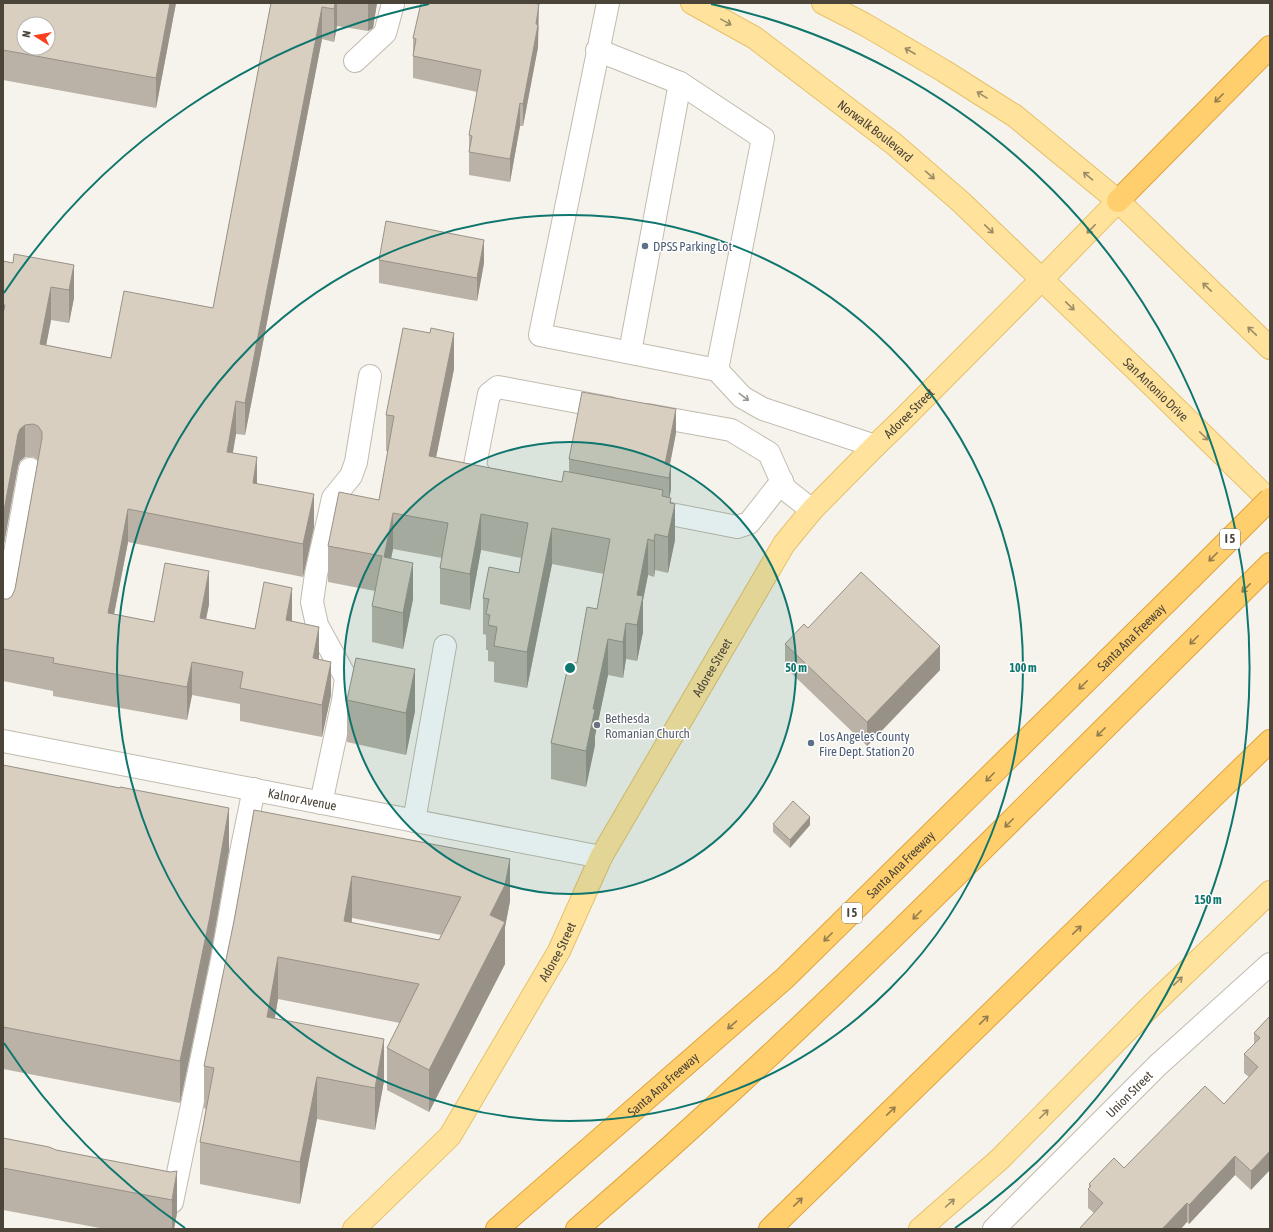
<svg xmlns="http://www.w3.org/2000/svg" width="1273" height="1232" viewBox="0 0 1273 1232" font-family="'Asap Condensed',sans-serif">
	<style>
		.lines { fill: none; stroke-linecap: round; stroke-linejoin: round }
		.minor-casing { stroke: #c2bbae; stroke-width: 24 }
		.major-casing { stroke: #e6c16a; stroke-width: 24 }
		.highway-casing { stroke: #e0a43c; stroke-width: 24 }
		.minor { stroke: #fff; stroke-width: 22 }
		.major { stroke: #ffe39c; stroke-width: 22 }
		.highway { stroke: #ffcf6e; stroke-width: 22 }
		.highway-bridge-casing { stroke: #e0a43c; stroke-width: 24; stroke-linecap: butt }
		.highway-bridge { stroke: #ffcf6e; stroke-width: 22 }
		.wall { fill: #bab2a6; fill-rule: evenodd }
		.shaded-wall { fill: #979187 }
		.building { fill: #d8cfc1; stroke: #979187; fill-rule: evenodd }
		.oneway { stroke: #9c8c66 }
		.oneway2 { stroke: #937c4e }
		.oneway3 { stroke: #9c9892 }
		.ring { fill: none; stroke: #0f766e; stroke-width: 2 }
		.service-dot { fill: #5c6f8a; stroke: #fff; stroke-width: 1.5 }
		.worship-dot { fill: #6b7280; stroke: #fff; stroke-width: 1.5 }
		.labels { text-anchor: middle; stroke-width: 3; stroke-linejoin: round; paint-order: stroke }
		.shield { fill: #fff; stroke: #817c74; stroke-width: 1 }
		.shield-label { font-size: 12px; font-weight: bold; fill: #4b4439 }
		.street-label { font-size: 13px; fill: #4b4439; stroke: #fff }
		.service-label { font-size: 13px; fill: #4e5e75; stroke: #fff; text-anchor: start }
		.worship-label { font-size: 13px; fill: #5b616d; stroke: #fff; text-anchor: start }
		.centre { fill: #0f766e; stroke: #fff; stroke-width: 2 }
		.ring-label { font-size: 12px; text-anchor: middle; font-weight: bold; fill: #0f766e; stroke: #fff; stroke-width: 3; stroke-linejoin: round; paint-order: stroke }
	</style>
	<rect width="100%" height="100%" fill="#f6f3ec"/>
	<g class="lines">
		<g class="minor-casing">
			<g id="minor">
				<polyline points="597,50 680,83 763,138 717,370 540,335 608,3"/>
				<polyline points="355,61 385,33 393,4"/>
				<polyline points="630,352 680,83"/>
				<polyline points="717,370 742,397 763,409 875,446"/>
				<polyline points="648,415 731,430 769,453 785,489 812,510"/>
				<polyline points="497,481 481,478 475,465 489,394 498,387 610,408"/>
				<polyline points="645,509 737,527 749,523 782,481"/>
				<polyline points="3,620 30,469"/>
				<path id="s1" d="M3,741l598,116"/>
				<polyline points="321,803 343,701 346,678 317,625 312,602 316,574 333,498 351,476 356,462 370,376"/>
				<polyline points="414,821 445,646"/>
				<polyline points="166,1201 172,1202 222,960 241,852 254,789"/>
				<path id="s2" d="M994,1229l164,-164 112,-101"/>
			</g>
		</g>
		<g class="major-casing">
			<g id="major">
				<path id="s3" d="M692,3l63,35 139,106 67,58 193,185 116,114"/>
				<polyline points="823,3 864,24 944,71 1015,116 1118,201 1270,348"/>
				<path id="s4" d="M354,1229l96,-93 109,-185 42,-94 183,-313 28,-34 63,-64 25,-24 142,-143 76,-78"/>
				<polyline points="920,1229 1000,1159 1149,1008 1270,892"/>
			</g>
		</g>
		<g class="highway-casing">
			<g id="highway">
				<polyline points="1118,201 1270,47"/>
				<path id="s5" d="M497,1229l288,-251 405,-399"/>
				<path d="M577,1229c148,-127 288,-263 426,-400 89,-88 178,-176 267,-265"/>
				<polyline points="770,1229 1270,741"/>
			</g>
		</g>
		<use href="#minor" class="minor"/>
		<use href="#major" class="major"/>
		<use href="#highway" class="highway"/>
		<g class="highway-bridge-casing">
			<polyline id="highway-bridge" points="1190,579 1270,499"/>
		</g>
		<use href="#highway-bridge" class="highway-bridge"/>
	</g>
	<g class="wall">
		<polygon points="3,3 176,3 156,108 3,80"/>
		<polygon points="271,3 377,3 373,28 368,31 337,26 334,42 322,39 245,435 236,434 233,453 257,484 314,527 303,577 128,542 114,614 154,622 209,604 206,619 255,629 292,620 292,622 319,660 331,695 322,737 240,721 240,704 192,695 187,720 53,696 53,691 3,681 3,599 8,599 12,596 15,589 38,460 33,457 25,457 20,461 18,466 3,549 3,261 13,263 74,265 74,298 69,323 51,320 46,345 111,358 213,308"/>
		<polygon points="539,27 538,32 538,47 523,126 520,126 510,182 469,175 469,135 477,92 413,78 413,38"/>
		<polygon points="379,260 484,263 477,301 379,283"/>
		<polygon points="454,369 436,457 562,482 569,472 569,459 676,433 670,465 671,489 669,497 671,503 675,540 668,573 655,570 654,577 648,575 643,600 643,632 637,661 626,659 623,678 608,675 595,736 595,745 586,787 551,779 551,743 577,663 597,609 604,574 552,564 527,688 494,682 494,662 488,661 488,650 486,650 486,635 483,634 483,598 519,573 521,558 481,550 470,610 440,604 440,568 442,558 393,549 391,558 413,599 403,649 372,642 372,606 375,591 328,582 328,546 379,500 388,451 386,451 386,415"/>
		<polygon points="808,628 940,670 867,746 785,667 785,644"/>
		<polygon points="347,700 415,711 406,755 347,742"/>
		<polygon points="3,765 229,850 210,958 180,1103 3,1069"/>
		<path d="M254,810l256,91 -5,26v37l-76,148 -42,-22v-42l13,-25 -122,-24 -3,20 109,62 -9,49 -58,-11 -17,85 -100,-20v-42l6,-33 -2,-1v-42l30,-145zM352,918l89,17 -2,5 -87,-17z"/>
		<polygon points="773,824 810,825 790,848 773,832"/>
		<polygon points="1270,1016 1251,1190 1235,1175 1189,1224 1187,1222 1094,1213 1088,1208 1088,1189 1089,1188 1089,1184 1124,1168 1224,1104 1249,1077 1244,1073 1244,1054 1254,1044 1254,1033"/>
		<polygon points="3,1138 56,1150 170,1172 177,1213 174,1229 105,1229 3,1210"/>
	</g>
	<g class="shaded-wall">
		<polygon points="170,3 176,3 156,108 156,78"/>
		<polygon points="335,3 337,3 337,26 334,42 334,9"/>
		<polygon points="368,3 377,3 373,28 368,31"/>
		<polygon points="539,4 538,47 523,126 523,104"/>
		<polygon points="322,7 322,39 245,435 245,403"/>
		<polygon points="520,103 520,126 510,182 510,159"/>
		<polygon points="484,240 484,263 477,301 477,278"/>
		<polygon points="74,265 74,298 69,323 69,290"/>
		<polygon points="51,287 51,320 40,377 40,344"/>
		<polygon points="454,333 454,369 429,492 429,456"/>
		<polygon points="236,401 236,434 227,484 227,452"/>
		<polygon points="676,409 676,433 667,478 665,464"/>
		<polygon points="25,425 25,457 20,461 18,466 3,549 3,516 18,434 20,429"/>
		<polygon points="257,457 257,490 253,483"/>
		<polygon points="671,465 671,489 669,501 669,478"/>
		<polygon points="314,494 314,527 303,577 303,544"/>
		<polygon points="671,498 671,520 675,504 675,540 668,573 668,537 670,503"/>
		<polygon points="128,509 128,542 108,645 108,613"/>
		<polygon points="393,513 393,549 384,593 384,557"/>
		<polygon points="481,514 481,550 470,610 470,574"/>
		<polygon points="552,528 552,564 527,688 527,652"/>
		<polygon points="655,534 655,570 654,577 654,541"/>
		<polygon points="648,539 648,575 643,600 643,632 637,661 637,595"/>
		<polygon points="413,563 413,599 403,649 403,613"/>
		<polygon points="209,571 209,604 200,651 200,618"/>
		<polygon points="292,588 292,620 286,653 286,620"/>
		<polygon points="626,623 626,659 623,678 623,642"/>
		<polygon points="319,627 319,660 313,658"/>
		<polygon points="608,639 608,675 595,736 595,745 586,787 586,751 593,709"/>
		<polygon points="940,646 940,670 867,746 867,722"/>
		<polygon points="192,662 192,695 187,720 187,687"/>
		<polygon points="331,662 331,695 322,737 322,705"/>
		<polygon points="415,669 415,711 406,755 406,713"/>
		<polygon points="229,808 229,850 210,958 180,1103 180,1061"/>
		<polygon points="810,817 810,825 790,848 790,840"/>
		<polygon points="510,859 510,901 505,927 505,964 429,1112 429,1070 490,915"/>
		<polygon points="352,876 352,918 344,963 344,921"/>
		<polygon points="278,957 278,999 267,1059 267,1017"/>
		<polygon points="384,1039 384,1081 375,1130 375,1088"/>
		<polygon points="317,1077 317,1119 300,1204 300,1162"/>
		<polygon points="1270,1151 1270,1170 1251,1190 1251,1171"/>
		<polygon points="1235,1156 1235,1175 1189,1224 1189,1205"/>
		<polygon points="177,1171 177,1213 174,1229 172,1229 172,1200"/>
		<polygon points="1187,1203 1187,1222 1181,1229 1162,1229"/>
	</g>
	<g class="building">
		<path d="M3,3h167l-14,75 -153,-28zM24,24h24v24h-24z"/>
		<polygon points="271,3 335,3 334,9 322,7 245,403 236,401 227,452 257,457 253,483 314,494 303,544 128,509 108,613 154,622 165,563 209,571 200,618 255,629 264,582 292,588 286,620 319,627 313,658 331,662 322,705 240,688 243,672 192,662 187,687 53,663 54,658 3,649 3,599 8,599 12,596 15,589 42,438 42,432 38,426 33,424 25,425 20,429 18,434 3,516 3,314 5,305 3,305 3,261 13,263 14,254 74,265 69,290 51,287 40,344 111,358 124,291 213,308"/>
		<polygon points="421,3 531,3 539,4 536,24 538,25 523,104 520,103 510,159 469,152 472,136 469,135 481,70 413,56 416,39 413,38"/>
		<polygon points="386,221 484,240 477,278 379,260"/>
		<polygon points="403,328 430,333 431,328 454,333 429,456 562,482 564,471 663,490 662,496 671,498 670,503 675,504 668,537 655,534 654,541 648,539 637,595 643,596 637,625 626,623 623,642 608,639 593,709 595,709 586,751 551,743 569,662 577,663 587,607 597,609 610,539 552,528 527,652 494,646 497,627 488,625 490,615 486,614 489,599 483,598 489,567 519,573 528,523 481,514 470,574 440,568 448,523 393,513 384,557 413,563 403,613 372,606 382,556 328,546 339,492 379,500 394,416 386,415"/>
		<polygon points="582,392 676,409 665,464 671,465 669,478 569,459"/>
		<polygon points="861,572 940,646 867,722 785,644 804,624 808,628"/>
		<polygon points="356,658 415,669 406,713 347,700"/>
		<polygon points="3,765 120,788 120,787 229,808 210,916 180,1061 3,1027"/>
		<polygon points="793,801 810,817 790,840 773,824"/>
		<path d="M254,810l256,49 -5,26 -15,30 15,7 -76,148 -42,-22 32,-64 -141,-27 -11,60 117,22 -9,49 -58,-11 -17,85 -100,-20 14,-74 -10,-2 30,-145zM352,876l109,21 -22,43 -95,-19z"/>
		<polygon points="1270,1016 1270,1151 1251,1171 1235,1156 1189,1205 1187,1203 1162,1229 1079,1229 1103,1203 1088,1189 1091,1186 1089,1184 1114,1158 1124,1168 1205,1086 1224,1104 1258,1067 1244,1054 1260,1038 1254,1033"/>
		<polygon points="3,1138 49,1147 56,1150 170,1172 177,1171 172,1200 3,1168"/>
	</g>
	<defs><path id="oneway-shaft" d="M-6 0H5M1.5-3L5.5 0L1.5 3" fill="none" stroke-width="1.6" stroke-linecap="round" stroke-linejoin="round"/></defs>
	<g class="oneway">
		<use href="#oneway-shaft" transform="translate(726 22) rotate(29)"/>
		<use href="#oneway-shaft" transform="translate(910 51) rotate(-150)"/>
		<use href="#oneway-shaft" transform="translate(982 95) rotate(-148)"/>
		<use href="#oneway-shaft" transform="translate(930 175) rotate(41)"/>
		<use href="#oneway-shaft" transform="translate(1088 176) rotate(-140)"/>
		<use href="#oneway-shaft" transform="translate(989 229) rotate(44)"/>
		<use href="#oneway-shaft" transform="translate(1091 229) rotate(134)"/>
		<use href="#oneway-shaft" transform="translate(1207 287) rotate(-136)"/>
		<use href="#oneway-shaft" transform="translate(1070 306) rotate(44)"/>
		<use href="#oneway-shaft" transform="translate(1252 331) rotate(-136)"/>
		<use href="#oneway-shaft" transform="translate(1204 436) rotate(44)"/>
		<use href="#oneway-shaft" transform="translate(1178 981) rotate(-44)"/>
		<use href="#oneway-shaft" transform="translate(1044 1114) rotate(-45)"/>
		<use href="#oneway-shaft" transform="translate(950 1203) rotate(-42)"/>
	</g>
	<g class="oneway2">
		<use href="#oneway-shaft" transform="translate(1219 98) rotate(135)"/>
		<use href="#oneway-shaft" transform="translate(1213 557) rotate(135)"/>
		<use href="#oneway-shaft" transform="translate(1246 588) rotate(135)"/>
		<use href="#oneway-shaft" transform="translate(1194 640) rotate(135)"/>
		<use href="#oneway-shaft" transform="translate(1083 685) rotate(135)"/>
		<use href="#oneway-shaft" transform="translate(1101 732) rotate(135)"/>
		<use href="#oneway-shaft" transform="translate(990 777) rotate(135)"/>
		<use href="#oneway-shaft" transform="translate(1009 823) rotate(135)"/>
		<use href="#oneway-shaft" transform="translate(917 915) rotate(135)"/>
		<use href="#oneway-shaft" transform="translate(1077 930) rotate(-44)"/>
		<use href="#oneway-shaft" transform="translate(828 937) rotate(135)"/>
		<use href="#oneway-shaft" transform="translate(984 1020) rotate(-44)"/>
		<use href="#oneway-shaft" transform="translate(732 1025) rotate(139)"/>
		<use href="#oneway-shaft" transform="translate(891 1111) rotate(-44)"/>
		<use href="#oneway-shaft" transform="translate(798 1202) rotate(-44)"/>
	</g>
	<use class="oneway3" href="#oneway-shaft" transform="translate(744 397) rotate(37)"/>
	<circle cx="570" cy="668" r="226" fill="#0f766e" fill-opacity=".12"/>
	<g class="ring">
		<circle cx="570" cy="668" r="226"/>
		<circle cx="570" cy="668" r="453"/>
		<path d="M185 1228A679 679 0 0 1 4 1043M4 293A679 679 0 0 1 429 4M711 4A679 679 0 0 1 955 1228"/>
	</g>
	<g class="service-dot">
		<circle cx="645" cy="246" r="4"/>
		<circle cx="811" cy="743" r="4"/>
	</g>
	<circle class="worship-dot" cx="597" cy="725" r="4"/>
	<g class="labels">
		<g class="shield">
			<rect x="1220" y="529" width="20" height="20" rx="3"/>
			<rect x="842" y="903" width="20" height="20" rx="3"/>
		</g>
		<g class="shield-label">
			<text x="1230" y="543">I 5</text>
			<text x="852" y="917">I 5</text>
		</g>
		<g class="street-label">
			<text dy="5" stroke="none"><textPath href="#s3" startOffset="224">Norwalk Boulevard</textPath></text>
			<text dy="5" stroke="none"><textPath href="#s3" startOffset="606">San Antonio Drive</textPath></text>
			<text dy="5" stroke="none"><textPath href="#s4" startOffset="995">Adoree Street</textPath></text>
			<text dy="5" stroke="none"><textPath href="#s5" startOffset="868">Santa Ana Freeway</textPath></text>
			<text dy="5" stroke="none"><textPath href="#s4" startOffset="671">Adoree Street</textPath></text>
			<text dy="5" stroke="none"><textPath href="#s1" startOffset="305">Kalnor Avenue</textPath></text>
			<text dy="5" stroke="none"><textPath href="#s5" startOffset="544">Santa Ana Freeway</textPath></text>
			<text dy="5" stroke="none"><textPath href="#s4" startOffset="347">Adoree Street</textPath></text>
			<text dy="5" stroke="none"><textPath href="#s5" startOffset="220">Santa Ana Freeway</textPath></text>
			<text dy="5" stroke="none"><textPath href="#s2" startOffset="191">Union Street</textPath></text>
		</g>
		<g class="service-label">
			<text x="653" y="251">DPSS Parking Lot</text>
			<text x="819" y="741">Los Angeles County<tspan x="819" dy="15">Fire Dept. Station 20</tspan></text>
		</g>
		<g class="worship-label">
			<text x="605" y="723">Bethesda<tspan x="605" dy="15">Romanian Church</tspan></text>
		</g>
	</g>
	<circle cx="570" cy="668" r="6" class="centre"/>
	<g class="ring-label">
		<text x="796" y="672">50 m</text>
		<text x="1023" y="672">100 m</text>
		<text x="1208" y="904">150 m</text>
	</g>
	<rect width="1273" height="1232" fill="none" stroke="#4b4439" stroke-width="8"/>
	<g transform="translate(36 36) rotate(281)"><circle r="19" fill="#ffffff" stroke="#b7b4b0"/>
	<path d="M0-3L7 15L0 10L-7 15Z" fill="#fc3f1d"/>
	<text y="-6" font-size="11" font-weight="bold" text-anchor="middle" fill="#4b4439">N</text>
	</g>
</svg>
